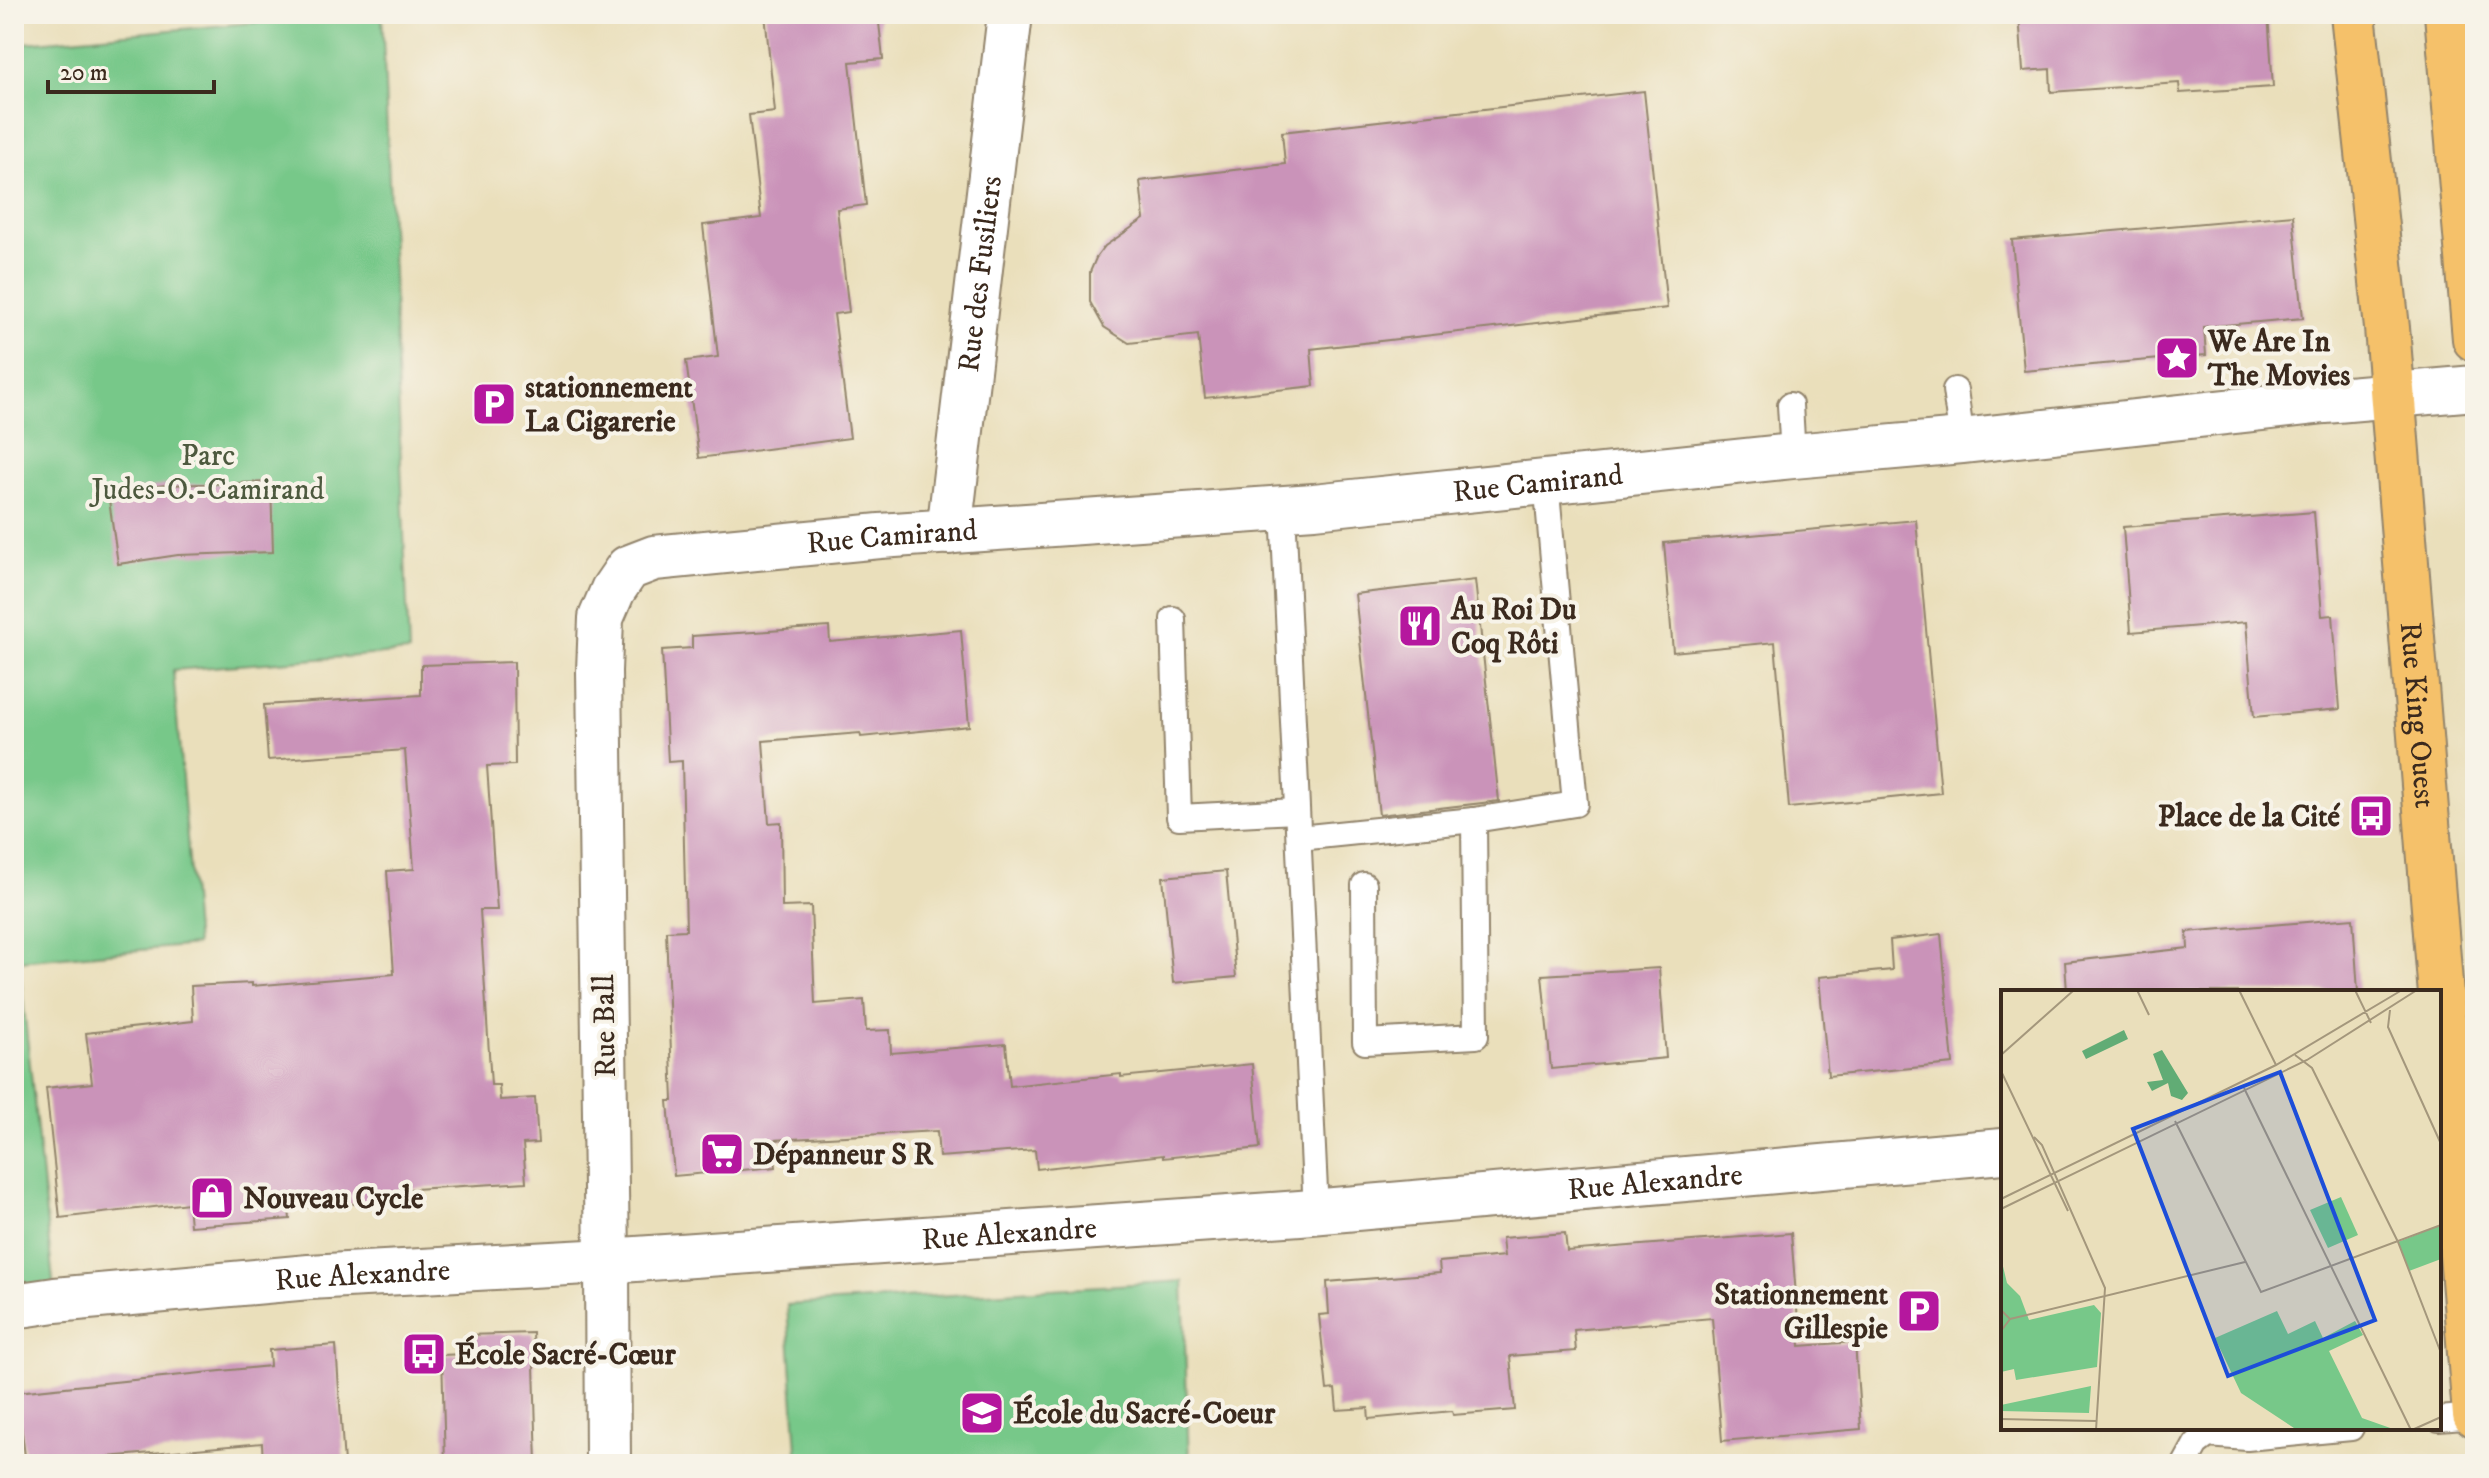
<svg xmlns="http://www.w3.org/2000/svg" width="2489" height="1478" viewBox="0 0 2489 1478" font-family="'IM FELL DW Pica',serif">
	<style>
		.green { fill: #77c889; stroke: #597954; stroke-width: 2 }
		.building { fill: #ca93b9 }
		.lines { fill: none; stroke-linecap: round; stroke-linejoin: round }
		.lane-casing { stroke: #92846c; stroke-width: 28 }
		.street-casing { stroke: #92846c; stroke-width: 48 }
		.primary-casing { stroke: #92846c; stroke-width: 48 }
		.lane { stroke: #fff; stroke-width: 24 }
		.street { stroke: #fff; stroke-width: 44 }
		.primary { stroke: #f5c16b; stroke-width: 44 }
		.labels { text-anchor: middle; stroke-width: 8; stroke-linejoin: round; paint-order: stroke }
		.street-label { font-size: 30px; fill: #3b2a1e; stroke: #f7f3e8 }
		.poi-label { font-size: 30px; font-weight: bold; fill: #3b2a1e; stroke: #f7f3e8; text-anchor: start }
		.park-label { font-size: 30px; fill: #4d593e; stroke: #f7f3e8 }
		.inset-road { fill: none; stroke: #a4977c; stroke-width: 2 }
		.view { fill: #1d4ed8; fill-opacity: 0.15; stroke: #1d4ed8; stroke-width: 4 }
		.inset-edge { fill: none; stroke: #3b2a1e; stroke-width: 4 }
	</style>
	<rect width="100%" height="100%" fill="#f7f3e8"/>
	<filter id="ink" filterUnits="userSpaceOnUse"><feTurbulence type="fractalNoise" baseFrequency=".0125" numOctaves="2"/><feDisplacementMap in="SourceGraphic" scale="16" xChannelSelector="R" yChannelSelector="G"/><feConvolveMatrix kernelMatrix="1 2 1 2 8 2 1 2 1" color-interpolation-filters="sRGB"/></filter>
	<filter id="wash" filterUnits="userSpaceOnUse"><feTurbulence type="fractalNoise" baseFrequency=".006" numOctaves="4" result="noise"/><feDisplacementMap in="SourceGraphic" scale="32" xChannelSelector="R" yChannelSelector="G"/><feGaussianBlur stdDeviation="1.8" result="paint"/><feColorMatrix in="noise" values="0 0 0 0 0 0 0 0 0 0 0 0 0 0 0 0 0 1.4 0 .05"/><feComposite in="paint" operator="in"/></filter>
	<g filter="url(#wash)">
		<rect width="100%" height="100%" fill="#eadfbb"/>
		<g class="green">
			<polygon points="351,14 382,14 409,652 173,670 196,945 19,961 55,1300 14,1306 14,44"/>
			<polygon points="1183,1281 1189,1464 798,1464 787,1305"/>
		</g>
		<g id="blocks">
			<g class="building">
				<polygon points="765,14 878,14 883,59 850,62 866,205 837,209 849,312 834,314 850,438 699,458 686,361 718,357 703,225 761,218 749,115 775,112"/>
				<polygon points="2019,14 2268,14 2273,87 2180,93 2179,83 2051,92 2050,69 2023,71"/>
				<polygon points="1644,91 1667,308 1311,349 1314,386 1205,398 1198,335 1129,343 1104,327 1090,302 1090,272 1096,258 1105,246 1144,219 1140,181 1285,164 1282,132"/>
				<polygon points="2293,215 2303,318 2204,327 2206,355 2024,371 2012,240"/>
				<polygon points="271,482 273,552 178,555 118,564 108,493 165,485"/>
				<polygon points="2314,512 2322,616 2333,615 2340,709 2254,717 2246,622 2131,632 2123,527"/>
				<polygon points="1916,520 1941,793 1789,808 1775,642 1673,652 1664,543"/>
				<polygon points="1475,580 1499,801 1379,815 1355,594"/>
				<polygon points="829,627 830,642 961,630 969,726 861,737 860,733 763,741 769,823 781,822 782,907 811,906 815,1004 864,1000 866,1031 890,1030 891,1053 1006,1044 1010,1086 1121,1074 1121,1077 1252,1064 1260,1148 1163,1158 1163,1155 1037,1169 1035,1150 939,1157 937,1131 773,1140 776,1167 674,1176 668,1101 673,1101 666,931 686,930 682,761 668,762 662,650 692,648 692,636"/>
				<polygon points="514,662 515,765 487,766 497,910 480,910 491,1085 499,1085 500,1100 535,1098 538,1143 523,1144 526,1182 398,1190 399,1200 289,1209 290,1219 190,1226 188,1203 60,1218 46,1088 92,1083 86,1033 193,1021 191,986 252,983 252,986 394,974 387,871 414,869 405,750 268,760 264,705 421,695 421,665"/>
				<polygon points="1226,871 1236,977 1173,983 1163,877"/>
				<polygon points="2353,918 2358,992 2067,992 2065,962 2188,948 2187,932"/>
				<polygon points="1941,934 1953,1064 1828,1076 1819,977 1892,970 1890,940"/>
				<polygon points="1659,968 1666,1058 1551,1069 1542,975"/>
				<polygon points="1565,1233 1567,1251 1791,1233 1800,1346 1855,1342 1861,1429 1722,1441 1712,1318 1574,1330 1576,1351 1510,1356 1515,1410 1453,1415 1452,1411 1369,1419 1368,1408 1337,1410 1335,1389 1327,1390 1319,1315 1329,1314 1327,1282 1440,1273 1439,1262 1504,1256 1502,1238"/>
				<polygon points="533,1333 537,1464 445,1464 442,1355 464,1354 465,1335"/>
				<polygon points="336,1345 344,1464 263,1464 262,1443 108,1457 109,1464 26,1464 17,1392 270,1366 269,1350"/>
			</g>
		</g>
	</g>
	<g filter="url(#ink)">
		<use href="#blocks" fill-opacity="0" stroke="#92846c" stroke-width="2"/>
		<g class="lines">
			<g class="lane-casing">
				<g id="lane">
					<polyline points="1955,390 1962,441"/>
					<polyline points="1790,405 1793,456"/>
					<polyline points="1283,509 1316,1212"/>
					<polyline points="1173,619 1179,817 1297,811"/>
					<polyline points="1299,838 1474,820 1575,804 1546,481"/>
					<polyline points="1364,885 1365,1042 1476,1036 1474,820"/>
					<polyline points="2439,1419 2475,1416"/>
					<polyline points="2185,1464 2196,1444 2208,1435 2247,1438 2351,1428"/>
				</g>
			</g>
			<g class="street-casing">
				<g id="street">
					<path id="s1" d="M949,532l61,-518"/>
					<path id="s2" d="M14,1306l41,-6 254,-23 298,-16 693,-48 703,-62"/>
					<path id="s3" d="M608,1464l-1,-203 -8,-590 2,-53 12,-28 15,-22 26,-10 226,-22 434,-30 479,-50 169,-15 363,-40 150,-13"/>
				</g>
			</g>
			<g class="primary-casing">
				<g id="primary">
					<path id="s4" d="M2353,14l34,314 88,1087"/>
					<polyline points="2447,14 2475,339"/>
				</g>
			</g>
			<use href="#lane" class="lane"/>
			<use href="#street" class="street"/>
			<use href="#primary" class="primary"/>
		</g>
	</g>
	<defs>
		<g id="sight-square" transform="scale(2.3)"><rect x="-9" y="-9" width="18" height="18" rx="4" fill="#b5179e" stroke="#f7f3e8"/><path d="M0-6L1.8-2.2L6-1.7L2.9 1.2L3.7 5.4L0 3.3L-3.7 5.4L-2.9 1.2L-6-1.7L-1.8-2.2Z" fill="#fff"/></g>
		<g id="parking-square" transform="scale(2.3)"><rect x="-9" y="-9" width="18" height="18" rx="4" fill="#b5179e" stroke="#f7f3e8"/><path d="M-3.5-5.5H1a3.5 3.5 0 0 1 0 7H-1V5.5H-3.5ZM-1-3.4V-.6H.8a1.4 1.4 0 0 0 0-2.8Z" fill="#fff"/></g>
		<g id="restaurant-square" transform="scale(2.3)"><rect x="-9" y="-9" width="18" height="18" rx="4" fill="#b5179e" stroke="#f7f3e8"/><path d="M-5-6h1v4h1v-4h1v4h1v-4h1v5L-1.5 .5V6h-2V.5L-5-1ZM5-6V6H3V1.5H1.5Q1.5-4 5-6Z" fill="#fff"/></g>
		<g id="bus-square" transform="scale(2.3)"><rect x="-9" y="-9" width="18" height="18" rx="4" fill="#b5179e" stroke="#f7f3e8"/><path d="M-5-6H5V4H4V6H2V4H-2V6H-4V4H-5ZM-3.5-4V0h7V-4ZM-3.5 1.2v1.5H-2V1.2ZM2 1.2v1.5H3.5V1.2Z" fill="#fff"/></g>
		<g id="supermarket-square" transform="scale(2.3)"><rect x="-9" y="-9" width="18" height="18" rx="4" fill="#b5179e" stroke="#f7f3e8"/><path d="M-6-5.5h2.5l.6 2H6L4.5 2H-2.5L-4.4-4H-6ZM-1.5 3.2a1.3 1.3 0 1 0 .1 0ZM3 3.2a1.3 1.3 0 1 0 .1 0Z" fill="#fff"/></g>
		<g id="shop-square" transform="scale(2.3)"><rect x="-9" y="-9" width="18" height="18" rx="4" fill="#b5179e" stroke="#f7f3e8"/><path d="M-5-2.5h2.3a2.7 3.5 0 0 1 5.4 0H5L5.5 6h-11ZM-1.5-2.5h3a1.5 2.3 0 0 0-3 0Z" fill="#fff"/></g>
		<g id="school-square" transform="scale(2.3)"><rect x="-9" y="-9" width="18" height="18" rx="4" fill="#b5179e" stroke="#f7f3e8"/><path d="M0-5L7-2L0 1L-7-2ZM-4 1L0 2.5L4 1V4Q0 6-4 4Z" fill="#fff"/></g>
	</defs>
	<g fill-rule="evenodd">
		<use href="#sight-square" x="2177" y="358"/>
		<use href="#parking-square" x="494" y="404"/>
		<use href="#restaurant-square" x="1420" y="626"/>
		<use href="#bus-square" x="2371" y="816"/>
		<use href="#supermarket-square" x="722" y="1154"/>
		<use href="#shop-square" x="212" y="1198"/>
		<use href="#parking-square" x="1919" y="1311"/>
		<use href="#bus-square" x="424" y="1354"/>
		<use href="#school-square" x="982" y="1413"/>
	</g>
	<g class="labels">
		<g class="street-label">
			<text dy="10" stroke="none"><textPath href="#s1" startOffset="260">Rue des Fusiliers</textPath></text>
			<text dy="10" stroke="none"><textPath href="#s3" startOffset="1818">Rue Camirand</textPath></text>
			<text dy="10" stroke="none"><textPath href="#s3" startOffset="1170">Rue Camirand</textPath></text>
			<text dy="10" stroke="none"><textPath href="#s4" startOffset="704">Rue King Ouest</textPath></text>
			<text transform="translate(604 1026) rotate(-91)" y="10">Rue Ball</text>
			<text dy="10" stroke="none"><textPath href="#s2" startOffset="1646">Rue Alexandre</textPath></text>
			<text dy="10" stroke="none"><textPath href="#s2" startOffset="998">Rue Alexandre</textPath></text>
			<text dy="10" stroke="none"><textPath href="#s2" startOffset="350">Rue Alexandre</textPath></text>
		</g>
		<g class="poi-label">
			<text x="2208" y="351">We Are In<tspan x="2208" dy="34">The Movies</tspan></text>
			<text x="525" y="397">stationnement<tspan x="525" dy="34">La Cigarerie</tspan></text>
			<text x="1451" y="619">Au Roi Du<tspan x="1451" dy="34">Coq Rôti</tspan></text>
			<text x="2340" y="826" text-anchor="end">Place de la Cité</text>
			<text x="753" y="1164">Dépanneur S R</text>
			<text x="243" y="1208">Nouveau Cycle</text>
			<text x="1888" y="1304" text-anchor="end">Stationnement<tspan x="1888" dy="34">Gillespie</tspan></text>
			<text x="455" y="1364">École Sacré-Cœur</text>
			<text x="1013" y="1423">École du Sacré-Coeur</text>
		</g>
		<g class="park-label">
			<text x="208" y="465">Parc<tspan x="208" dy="34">Judes-O.-Camirand</tspan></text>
		</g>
	</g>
	<g transform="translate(2001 990)">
		<rect width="440" height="440" fill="#eadfbb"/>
		<path d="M340,207l17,38 -30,13 -18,-38zM440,235v34l-32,12 -11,-29zM0,268l6,25 13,13 9,24 65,-15 7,8 -4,54 -81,13 -2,-11 -13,3zM276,321l11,23 27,-13 8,17 32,-17 8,14 -34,16 33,67 34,12h-99l-56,-37 -26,-55zM90,396l-2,27 -88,-2v-6z" fill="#77c889"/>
		<path d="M123,40l4,9 -42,20 -4,-8zM161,60l26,43 -6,7 -11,-4 -3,-13 -16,8 -5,-9 16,-2 -10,-26z" fill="#61ac75"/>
		<path class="inset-road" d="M136,0l12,25M238,0l37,75M354,0l16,33M389,20l-2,17 53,117M0,65l73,-65M294,65l17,13 86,174 43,111M0,81l67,140M243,98l167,342M174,131l86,171 180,-67M33,147l8,8 63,143 -9,142M0,209l275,-134 126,-75M0,219l306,-149 110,-70M0,320l9,9 -9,12M9,329l235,-57M0,429l96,2M411,440l29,-13"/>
		<path class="view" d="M279,82l95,248 -147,56 -95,-247z"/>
		<rect width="440" height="440" class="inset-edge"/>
	</g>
	<rect width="2489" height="1478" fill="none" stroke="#f7f3e8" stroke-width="48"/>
	<path d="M48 80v12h166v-12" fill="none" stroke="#3b2a1e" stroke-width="4"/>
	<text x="60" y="80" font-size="24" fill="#3b2a1e" stroke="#f7f3e8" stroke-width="6" paint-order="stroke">20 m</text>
</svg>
